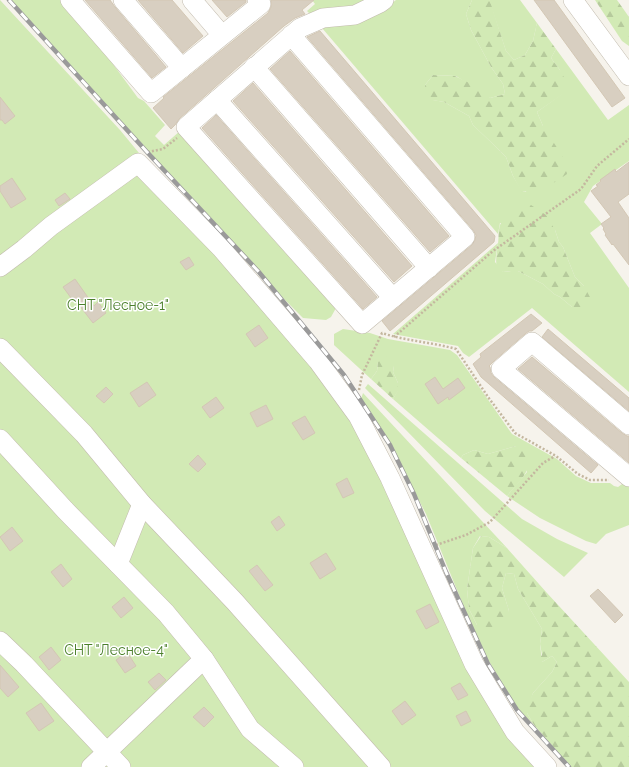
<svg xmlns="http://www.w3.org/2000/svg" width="629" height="767" viewBox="0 0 629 767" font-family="Raleway,sans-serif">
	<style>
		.green { fill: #d2eab5 }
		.forest { fill: url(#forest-firs) }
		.building { fill: #d8cfc1; stroke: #d3c7b4 }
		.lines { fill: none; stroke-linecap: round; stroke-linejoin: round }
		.minor-casing { stroke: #c2bbae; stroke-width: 20 }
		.path { stroke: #c4b79f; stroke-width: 2.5; stroke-dasharray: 2 2; stroke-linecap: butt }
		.minor { stroke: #fff; stroke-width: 19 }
		.rail-casing { stroke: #9a9a9a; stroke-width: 4.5 }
		.rail { stroke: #fff; stroke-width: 3; stroke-dasharray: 9; stroke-linecap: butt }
		.labels { text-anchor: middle; stroke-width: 3; stroke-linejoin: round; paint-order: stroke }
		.park-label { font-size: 14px; fill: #4a7f2a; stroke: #fff }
	</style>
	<defs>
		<pattern id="forest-firs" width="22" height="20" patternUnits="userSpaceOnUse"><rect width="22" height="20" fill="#d2eab5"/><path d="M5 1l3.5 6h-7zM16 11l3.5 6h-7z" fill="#b6ca9c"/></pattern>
	</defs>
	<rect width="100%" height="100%" fill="#f6f3ec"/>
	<g class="green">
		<polygon points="0,0 120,130 139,153 268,294 330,371 498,699 552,767 0,767"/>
		<polygon points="7,0 60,0 93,37 138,98 144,101 165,125 155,136 164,145 180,131 248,207 261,226 336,308 331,317 326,320 303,318 261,276 119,124"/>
		<polygon points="312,0 365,0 367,4 311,15 307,11 315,4"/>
		<polygon points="396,0 472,0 466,14 471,30 491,67 503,84 505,94 490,98 456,76 433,75 425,85 433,100 444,102 469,116 473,125 495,146 506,157 513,176 522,191 526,192 543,126 537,112 562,94 560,70 551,58 556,49 608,120 629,105 629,161 593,186 584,202 602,224 590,233 629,288 629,392 532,308 469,357 463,353 458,346 393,334 498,243 495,262 503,272 511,271 518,271 543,284 554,294 560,297 572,307 584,286 575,277 563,247 559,242 555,230 500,223 498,234 322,28 388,6"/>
		<polygon points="489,0 520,0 537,23 533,41 525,55 514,60 506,51"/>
		<polygon points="343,329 370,333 388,339 450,350 457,355 512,434 557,459 576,476 591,483 610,483 614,486 618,487 625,482 629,482 629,525 606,534 596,544 586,541 540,518 507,496 527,472 516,446 488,454 474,450 463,455 461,458 393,399 398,390 398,383 393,372 394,366 378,362 377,371 371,379 334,345 334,334"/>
		<polygon points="368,384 522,519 557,539 588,553 564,577 485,511 365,388"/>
		<polygon points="363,393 507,548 489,537 480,536 473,548 467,589 469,609 477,625 509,611 502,588 506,573 514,574 518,589 542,629 540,644 542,662 552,656 557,662 552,672 533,693 527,713 534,725 516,707 486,656 466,612 426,514 392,448 361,399"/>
	</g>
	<g class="forest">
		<path d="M472,0h17l1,1 16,50 8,9 11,-5 8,-14 4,-18 19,26 -5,9 9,12 7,13 -4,11 -26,18 6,14 22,34 2,14c-12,9 -30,20 -46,17l-8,-15 -7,-19 -11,-11 -22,-21 -4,-9 -25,-14 -12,-2 -6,-7 -1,-8 8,-10 22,1 29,14 6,8 15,-4 -2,-10 -12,-17 -20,-37 -5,-16z"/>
		<polygon points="595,0 617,0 629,17 629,46 622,41"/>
		<path d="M531,205l15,10 9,15 4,12 4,5 12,30 9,9 7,13 1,5 -5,6 -15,-3 -12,-10 -6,-3 -11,-10 -25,-13h-7l-8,1 -6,-3c-2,-9 0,-16 1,-25 1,-7 0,-12 2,-19 3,-8 23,-18 31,-20z"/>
		<polygon points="382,356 392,358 394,366 393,372 398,383 398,391 393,399 371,379 377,371 378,362"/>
		<path d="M516,446l7,1 6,3c4,21 -10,32 -22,46l-46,-38 2,-3 11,-5 14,4z"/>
		<path d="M481,536l8,1 18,11 40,45 82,89v85h-58l-37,-42 -7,-12v-6l6,-14 19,-21 5,-10 -5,-6 -10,6 -3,-3 3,-4 -2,-11 2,-15 -24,-40 -4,-15 -8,-1 -4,15 7,23c-5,12 -12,21 -26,21l-6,-7 -8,-16 -2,-20 6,-41z"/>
	</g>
	<g class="building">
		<polygon points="85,0 110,0 115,7 166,67 152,78"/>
		<polygon points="138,0 172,0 203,36 183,53"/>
		<polygon points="212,0 246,0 246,2 227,17"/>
		<polygon points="271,0 314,0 302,10 305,14 295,18 284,26 179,119 175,125 171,129 153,108 164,98 163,97 268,13 271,7"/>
		<polygon points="534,0 554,0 625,98 612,107"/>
		<polygon points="320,31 495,236 494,242 390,331 382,321 472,245 475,240 476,235 473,230 307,37"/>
		<polygon points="290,51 449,236 430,252 270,69"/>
		<polygon points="253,83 412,266 394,282 233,101"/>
		<polygon points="0,97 15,116 5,124 2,120 0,120"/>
		<polygon points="216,115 377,297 363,309 202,128"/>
		<polygon points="629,162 629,194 618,202 629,218 629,265 613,244 612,245 605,235 606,234 603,229 604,228 601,224 611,217 591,191 598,186 596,185 601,181 600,180 615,169 616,172"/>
		<polygon points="12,178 26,199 11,208 0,191 0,186"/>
		<polygon points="65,193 70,199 59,206 55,200"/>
		<polygon points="189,257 194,265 186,270 180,262"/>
		<polygon points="75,279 94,306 98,302 106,313 93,323 76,301 74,302 63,287"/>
		<polygon points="531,314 542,323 532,331 529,331 525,334 494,361 489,366 490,367 491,373 494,377 598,465 591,473 481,377 473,364 481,357 480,354"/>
		<polygon points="259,325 268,338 255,347 246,334"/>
		<polygon points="548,329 629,398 629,411 542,337"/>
		<polygon points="532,357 622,433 627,436 629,436 629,463 518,369"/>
		<polygon points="435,377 443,389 458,378 465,388 449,400 448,397 438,404 425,384"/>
		<polygon points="147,382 156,395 139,407 130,393"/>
		<polygon points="106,387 113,394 104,403 96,396"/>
		<polygon points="216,397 224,408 210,418 202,407"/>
		<polygon points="266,405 273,419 257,427 250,413"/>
		<polygon points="305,416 315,433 303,440 292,423"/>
		<polygon points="198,455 206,464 198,472 189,464"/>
		<polygon points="347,478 354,493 343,498 336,484"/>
		<polygon points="279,516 285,525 277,531 271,522"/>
		<polygon points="12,527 23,541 10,551 0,537"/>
		<polygon points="326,553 336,569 320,579 310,563"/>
		<polygon points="61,564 72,579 63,587 51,572"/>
		<polygon points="257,565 273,585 265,591 249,571"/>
		<polygon points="598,589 623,615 615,623 590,596"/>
		<polygon points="124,597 133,608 121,618 112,607"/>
		<polygon points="430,604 439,622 426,629 416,611"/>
		<polygon points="51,647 61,660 49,670 39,657"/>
		<polygon points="127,652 136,666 125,673 116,660"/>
		<polygon points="0,665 19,687 8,697 0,688"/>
		<polygon points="159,673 166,680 155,690 148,682"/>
		<polygon points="460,683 468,695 458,700 451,688"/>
		<polygon points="405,701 416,715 402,725 392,711"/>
		<polygon points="41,703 54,721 39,731 26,713"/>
		<polygon points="204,707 214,717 204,727 193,717"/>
		<polygon points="466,711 471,721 461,726 456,716"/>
	</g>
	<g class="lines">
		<g class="minor-casing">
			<g id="minor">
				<polyline points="70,0 151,93 261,4 257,0"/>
				<polyline points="123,0 182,68"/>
				<polyline points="192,0 222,35"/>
				<polyline points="573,0 629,76"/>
				<polyline points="291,35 465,237 362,324 186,127 300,28 323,18 355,15 380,3 384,0"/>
				<polyline points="254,67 429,268"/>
				<polyline points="217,100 393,298"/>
				<polyline points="0,267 24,249 51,226 138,163 221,248 318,361 358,416 390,478 474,664 515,732 547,767"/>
				<polyline points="0,348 84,434 142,504 235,602 381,767"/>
				<polyline points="629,425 532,342 501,369 629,477"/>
				<polyline points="0,439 65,510 166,613 204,659 250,729 294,767"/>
				<polyline points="118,564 142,504"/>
				<polyline points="0,641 24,664 121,767"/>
				<polyline points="91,767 204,659"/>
			</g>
		</g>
		<g class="path">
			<polyline points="148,152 163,149 177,138"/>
			<polyline points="394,337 493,251 581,189 597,166 629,139"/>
			<path d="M359,390l3,-15 20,-42c24,8 49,9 74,16l32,48 27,36 41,23 22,18 12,6h19"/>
			<polyline points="436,545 466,535 490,522 543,463 555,456"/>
		</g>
		<use href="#minor" class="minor"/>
		<g class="rail-casing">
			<polyline id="rail" points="9,0 147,152 258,271 344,375 390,445 414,494 446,572 488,664 517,710 569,767"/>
		</g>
		<use href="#rail" class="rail"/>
	</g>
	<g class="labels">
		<g class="park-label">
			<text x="118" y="310">СНТ "Лесное-1"</text>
			<text x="116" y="655">СНТ "Лесное-4"</text>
		</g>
	</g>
</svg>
